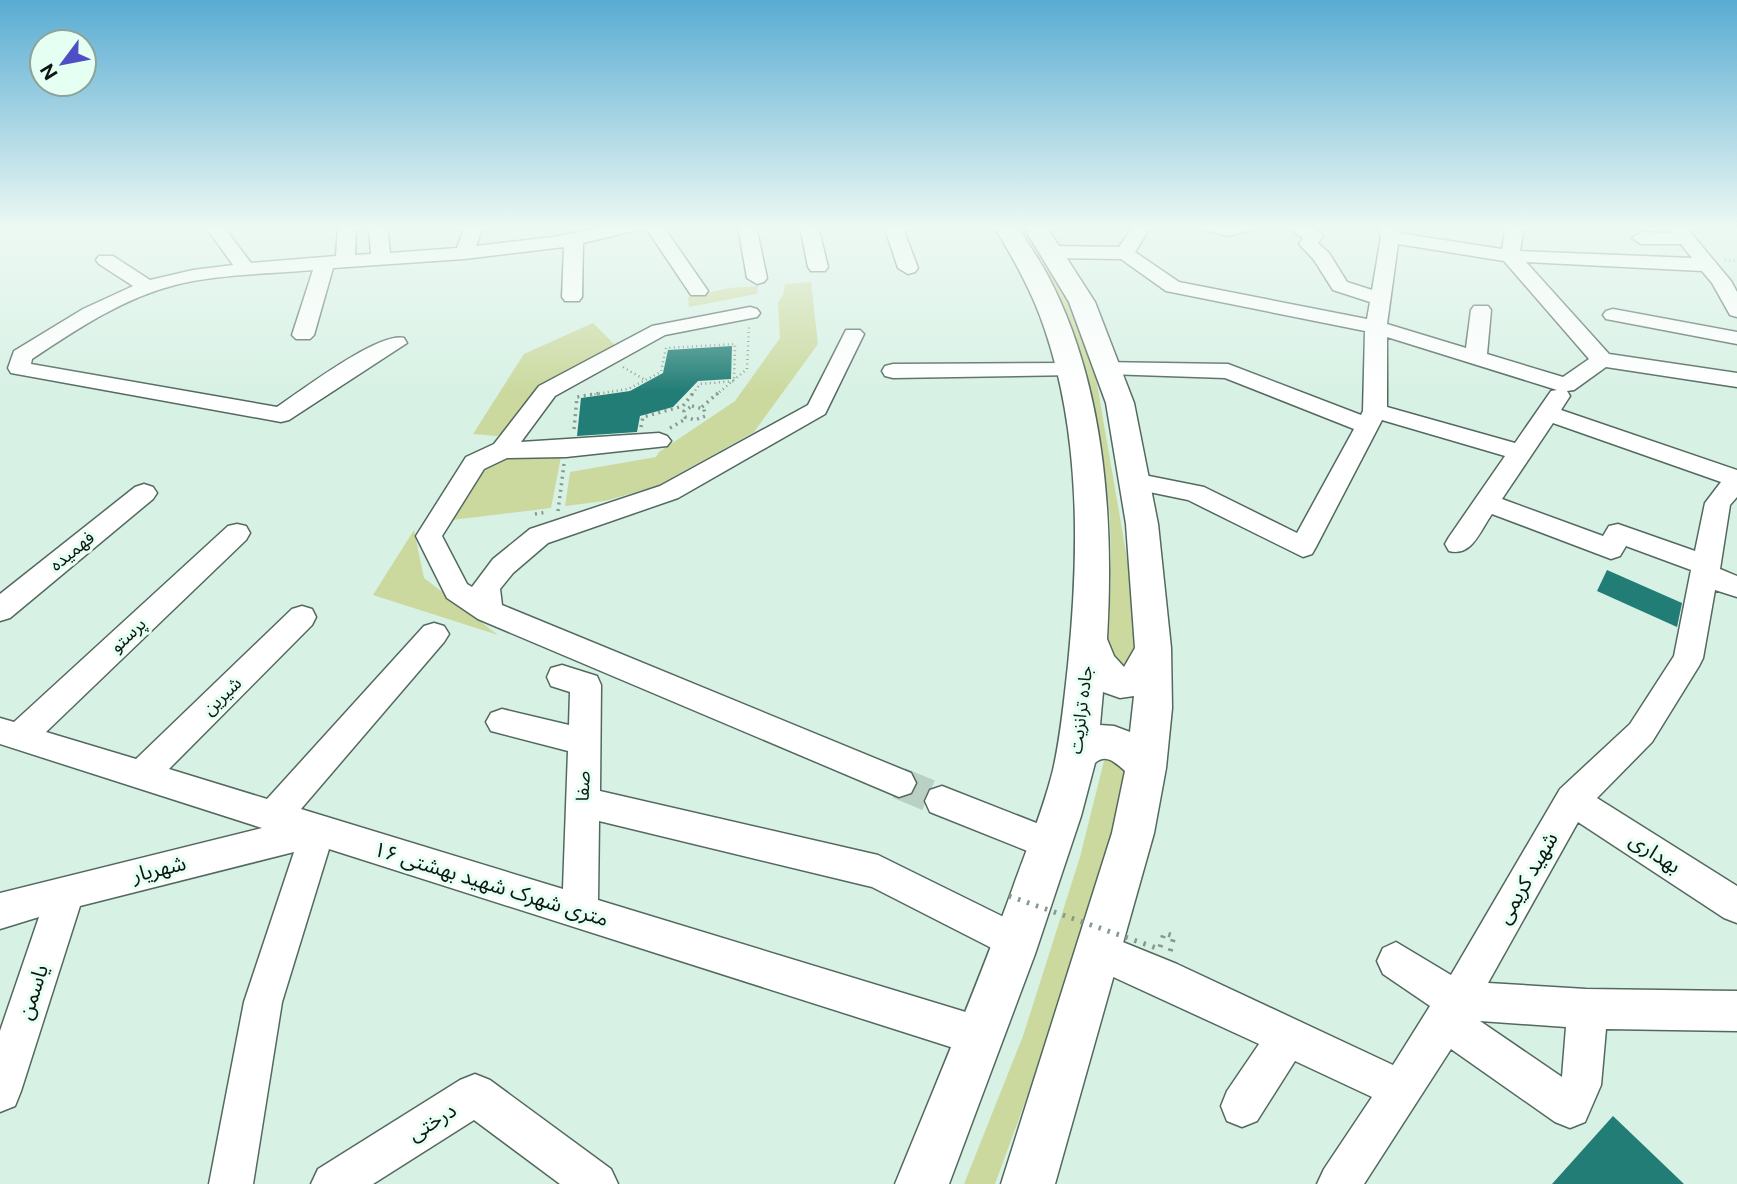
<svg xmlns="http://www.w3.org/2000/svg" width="1737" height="1184" viewBox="0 0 1737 1184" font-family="'Public Sans','Noto Sans Arabic',sans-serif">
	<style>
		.green { fill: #cbd99f }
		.building { fill: #217d76 }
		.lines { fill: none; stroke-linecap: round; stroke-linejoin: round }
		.minor-tunnel { stroke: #bad0c5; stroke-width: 32; stroke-dasharray: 32 16; stroke-linecap: butt }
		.minor-casing { stroke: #53695f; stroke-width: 3 }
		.major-casing { stroke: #53695f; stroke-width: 3 }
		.path-far2 { stroke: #869990; stroke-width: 2.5; stroke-dasharray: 1 3.5; stroke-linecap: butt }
		.path-far1 { stroke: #869990; stroke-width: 3.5; stroke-dasharray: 2 4.5; stroke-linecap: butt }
		.path { stroke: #869990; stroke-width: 5; stroke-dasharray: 2.5 7; stroke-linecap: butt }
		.minor { fill: #fff; fill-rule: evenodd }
		.major { fill: #fff; fill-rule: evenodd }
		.path-bridge { stroke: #869990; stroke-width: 5; stroke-dasharray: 2.5 7; stroke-linecap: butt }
		.labels { text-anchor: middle; stroke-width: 6; stroke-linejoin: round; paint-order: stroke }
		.street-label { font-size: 18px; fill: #0d1612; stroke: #e5fff2 }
		.near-street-label { font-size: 21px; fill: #0d1612; stroke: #e5fff2 }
	</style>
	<rect width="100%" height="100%" fill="#d8f1e5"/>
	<g class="green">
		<path d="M1019,226h6l41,67 30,85 32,186 7,92 -8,17 -23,-22c21,-139 -6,-306 -85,-425z"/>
		<polygon points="811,282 818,344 754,432 657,486 605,501 565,506 570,472 656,457 659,452 735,401 780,338 778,302 783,296 785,284"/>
		<polygon points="758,286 757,294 689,307 688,297 729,288"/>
		<polygon points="593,323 616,346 510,428 497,436 473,434 524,354"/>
		<polygon points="562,452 551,508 452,520 485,463 529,453"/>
		<polygon points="414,530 424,578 498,635 373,595"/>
		<polygon points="1107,757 1123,768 1125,776 1082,947 995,1184 964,1184 1023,1036 1080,857 1104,761"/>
	</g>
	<g class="building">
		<polygon points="732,346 731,379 698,381 673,407 640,416 637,432 577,436 581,398 630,391 663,373 668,350"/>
		<polygon points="1607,570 1682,603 1677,627 1597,591"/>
		<polygon points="1613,1116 1684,1184 1552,1184"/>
	</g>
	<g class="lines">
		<polyline class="minor-tunnel" points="899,783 942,801"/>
		<g class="minor-casing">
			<g id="minor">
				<path d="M205,226h18l28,37 85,-7 2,-30 18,1 -1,28 16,-1 -2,-28h18l3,27 67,-5 8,-22h18l-7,20 77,-9 61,-11h49l45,65 -3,4h-14l-45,-67 -63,15 -1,54 -3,4h-14l-3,-4 2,-50 -100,12 -131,9 -19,67 -4,4h-14l-4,-4 21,-65c-46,4 -94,4 -138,15 -52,13 -99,45 -143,74l-1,5 246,43c24,-16 101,-75 127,-69l3,5 -118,77 -8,2 -270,-49 -3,-5 6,-17 69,-42 50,-23 -34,-22 -3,-4 3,-4h14l37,24 43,-10 40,-5z"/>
				<polygon points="738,226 756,226 767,278 764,282 757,284 747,278"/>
				<polygon points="800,226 818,226 828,267 825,271 811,271 808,267"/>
				<polygon points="884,226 902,226 918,268 915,272 908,274 898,268"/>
				<path d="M1133,226h18l-16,26 44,30 188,37 3,-17 -37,-12 -19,-30 -15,-16 4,-6 -19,-12c15,0 29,-2 39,10l-5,7 11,10 18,29 25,8 9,-53 -4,-11h18l3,7 104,16 4,-23h18l-4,25 172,7 -11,-14h-40l-9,-6 9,-6 30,1 -5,-7h19l46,55 6,11v25l-7,-2 -18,-32 -10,-12 -176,-9 83,92 128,19v14l-131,-20 -32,23 -7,1 3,5 -9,14 176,60v27l-7,8 -10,64 17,7v21l-22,-7 -12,68 -4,8 -47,76 -55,56 140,88v37l-13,-5 -146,-96 -90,161 98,6 151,2v40l-131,-2 -5,56 -16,37 -15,6 -15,-6 -104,-73 -87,135h-47l7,-15 48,-72 -77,-36 -38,60 -15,6 -15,-6 -6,-15 6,-15 32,-47 -174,-80 -6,-13 6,-13 13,-6 79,32 216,101 37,-59 -47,-32 -6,-13 6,-13 13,-6 55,33 109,-186 70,-65 44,-68 17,-86 -65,-24 -6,10 -9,3 -119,-45c-12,17 -20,43 -43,37l-4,-7 4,-7 56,-81 -123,-36 -66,127 -4,7 -9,3 -115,-57 -63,-13 -4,-6 4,-6 9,-2 70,14 93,46 57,-104 -129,-51 -118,-4 -8,-2 -3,-5 3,-5 129,2 133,51 2,-4 2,-80 -199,-40 -45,-32 -68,-1 -10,-6 10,-6 66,1zM1398,244l106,17 85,98 -26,18 -76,-23 4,-44 -3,-4h-14l-3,4 -5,38 -79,-24zM1387,337l170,53 -6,1 -36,52 -128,-36zM1553,423l168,59 -16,21 -10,48 -77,-27 -9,2 -6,10 -101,-37zM1480,1021l86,6 -4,50z"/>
				<polygon points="1202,226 1254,226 1251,230 1228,236 1205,230"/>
				<polygon points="750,307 757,309 760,313 757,317 665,335 555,396 521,442 659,433 667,436 671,441 667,446 566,457 507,458 484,469 442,536 467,584 472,587 493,559 530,529 660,486 808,405 846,330 860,330 864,334 825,414 678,498 548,543 513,573 500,589 502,605 911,773 916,783 911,793 899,797 478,619 447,598 416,536 466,457 494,444 539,386 652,326"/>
				<polygon points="1613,309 1737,332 1737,344 1606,319 1603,315 1606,311"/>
				<polygon points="1068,363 1076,365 1079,370 1076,375 893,378 885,376 882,371 885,366 893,364"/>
				<polygon points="144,484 153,487 157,493 153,499 10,618 0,621 0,594 135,487"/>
				<polygon points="237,524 246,526 250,533 246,540 46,732 136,759 292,609 302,606 312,609 316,617 312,625 169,769 267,799 424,626 434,623 444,626 449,634 444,642 301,809 563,889 568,751 491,731 486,722 491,713 502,709 569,725 570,692 551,686 547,677 551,668 562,665 597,676 601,685 600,791 878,855 1030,930 1036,943 1030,956 1017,961 872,887 599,821 598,900 982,1017 996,1023 1002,1037 996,1051 982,1057 329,849 282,1002 253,1184 209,1184 244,1002 294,852 80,906 21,1091 15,1106 0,1112 0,1031 39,917 0,929 0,893 262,828 0,744 0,718 14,722 228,526"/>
				<polygon points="942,786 1062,833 1067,844 1062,855 1050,860 930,812 925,801 930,790"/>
				<polygon points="475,1074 490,1080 611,1169 618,1184 560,1184 474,1120 373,1184 311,1184 318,1169 460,1080"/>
			</g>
		</g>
		<g class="major-casing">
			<path id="major" d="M994,226h23c10,16 22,33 31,50 57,108 66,243 59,363l7,17 10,11 11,-19 -9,-124 -20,-121 -37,-101 -46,-76h23l49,76 39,101 24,121 13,124 1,60 -6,60 -12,65 -99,351h-54l111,-351 13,-62c-9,-8 -19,-18 -30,-8l-14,53 -46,138 -86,230h-54c40,-98 81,-195 117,-294 14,-40 31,-79 41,-120 8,-35 11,-70 15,-105 11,-110 13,-229 -23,-335 -12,-37 -31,-70 -51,-104zM1103,692l17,6 14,-2 -4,36 -16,-6 -14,-1z"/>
		</g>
		<g class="path-far2">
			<polyline points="1725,260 1737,261"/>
			<polyline points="623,367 645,380"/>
			<polyline points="590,395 628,389 661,372 666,348 735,344 734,381 700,384 692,395"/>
			<polyline points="716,395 747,369 749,325"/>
		</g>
		<g class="path-far1">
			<polygon points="692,406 704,409 705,416 695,420 685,417 684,411"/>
			<polyline points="702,407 718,393"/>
			<polyline points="641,427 643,417 683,406 693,393"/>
			<polyline points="670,428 687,418"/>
			<polyline points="574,429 577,397 601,393"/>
			<polyline points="558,511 564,464"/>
			<polyline points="535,514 547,512"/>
		</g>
		<polyline class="path" points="1160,947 1164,933 1174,936 1170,952"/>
		<use href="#minor" class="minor"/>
		<use href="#major" class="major"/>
		<polyline class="path-bridge" points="1009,896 1159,949"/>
	</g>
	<linearGradient id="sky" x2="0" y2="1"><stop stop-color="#59acd3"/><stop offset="0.58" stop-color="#edf9f3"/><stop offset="1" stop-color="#edf9f3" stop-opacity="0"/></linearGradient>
	<rect width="1737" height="392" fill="url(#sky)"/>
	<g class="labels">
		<g class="street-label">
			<text transform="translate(72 551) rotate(-39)" y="6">فهمیده</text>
			<text transform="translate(128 635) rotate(-43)" y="6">پرستو</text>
			<text transform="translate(222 696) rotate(-44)" y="6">شیرین</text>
			<text transform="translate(1081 710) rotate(-83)" y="6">جاده ترانزیت</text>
			<text transform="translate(583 786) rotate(-88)" y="6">صفا</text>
		</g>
		<g class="near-street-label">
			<text transform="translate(1655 853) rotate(33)" y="7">بهداری</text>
			<text transform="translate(159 869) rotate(-14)" y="7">شهریار</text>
			<text transform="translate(1527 878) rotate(-60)" y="7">شهید کریمی</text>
			<text transform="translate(491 884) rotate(17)" y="7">۱۶ متری شهرک شهيد بهشتی</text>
			<text transform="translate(33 992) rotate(-72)" y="7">یاسمن</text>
			<text transform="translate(432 1122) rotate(-32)" y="7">درختی</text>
		</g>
	</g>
	<g transform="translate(63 63) rotate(238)"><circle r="33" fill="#e5fff2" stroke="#8fa298" stroke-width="2"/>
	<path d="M0-5L12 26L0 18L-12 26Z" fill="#4f4ec5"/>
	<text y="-10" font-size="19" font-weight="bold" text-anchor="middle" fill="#0d1612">N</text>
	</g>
</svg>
